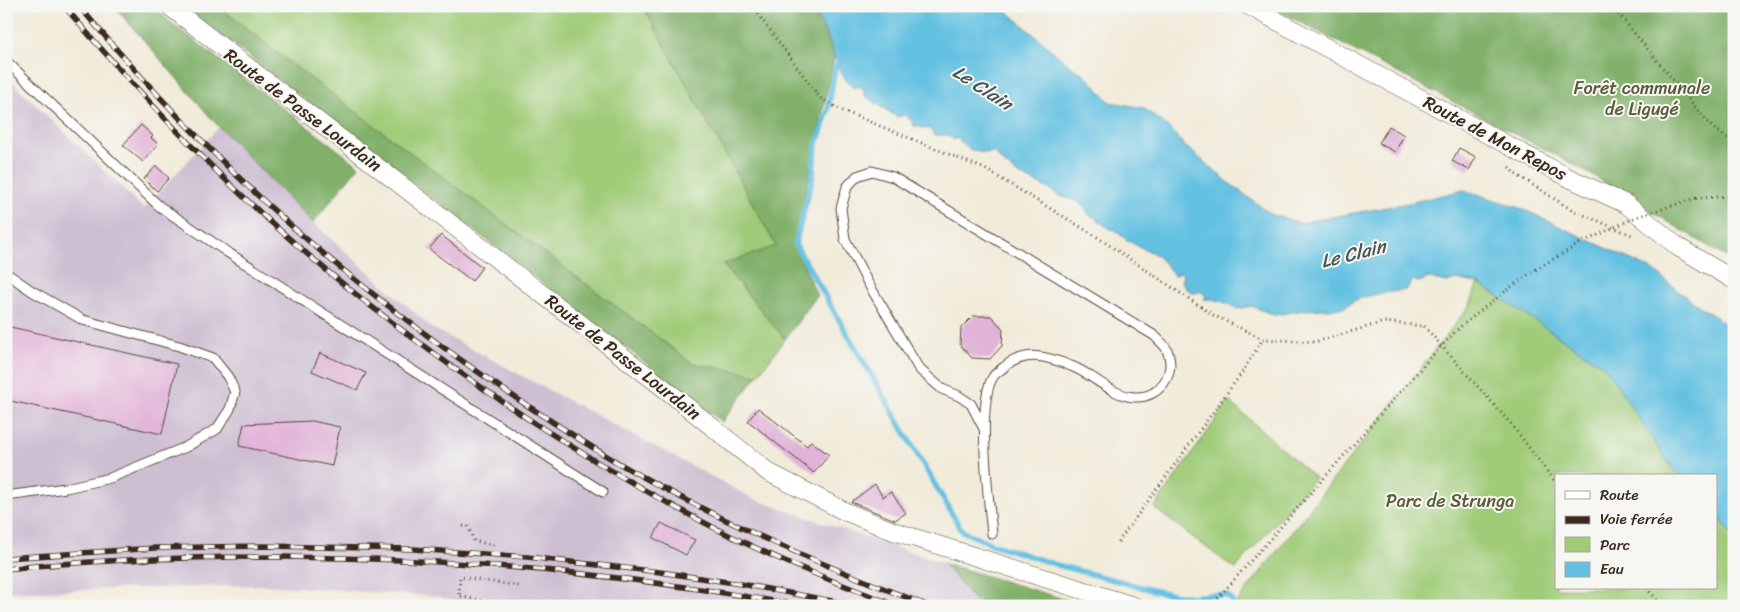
<svg xmlns="http://www.w3.org/2000/svg" width="1740" height="612" viewBox="0 0 1740 612" font-family="Sriracha,sans-serif">
	<style>
		.industrial { fill: #cdbed2 }
		.green { fill: #a0cc79; stroke: #6e7b4c }
		.forest { fill: #80b069; stroke: #5e6d44 }
		.water { fill: #64c1e2; stroke: #507680 }
		.lines { fill: none; stroke-linecap: round; stroke-linejoin: round }
		.stream { stroke: #64c1e2; stroke-width: 5.5 }
		.building { fill: #e1b3d8 }
		.service-casing { stroke: #56473a; stroke-width: 11 }
		.minor-casing { stroke: #56473a; stroke-width: 19 }
		.path { stroke: #56473a; stroke-width: 3; stroke-dasharray: 1 4; stroke-linecap: butt }
		.service { stroke: #fff; stroke-width: 9 }
		.minor { stroke: #fff; stroke-width: 18 }
		.rail-casing { stroke: #3b2a1e; stroke-width: 5.5 }
		.rail { stroke: #f6f6f2; stroke-width: 4; stroke-dasharray: 11; stroke-linecap: butt }
		.path-bridge { stroke: #56473a; stroke-width: 3; stroke-dasharray: 1 4; stroke-linecap: butt }
		.labels { text-anchor: middle; stroke-width: 4; stroke-linejoin: round; paint-order: stroke }
		.park-label { font-size: 18px; fill: #595b39; stroke: #f6f6f2 }
		.street-label { font-size: 18px; fill: #3b2a1e; stroke: #f6f6f2 }
		.water-label { font-size: 19px; font-style: italic; fill: #475759; stroke: #f6f6f2 }
	</style>
	<rect width="100%" height="100%" fill="#f6f6f2"/>
	<filter id="ink" filterUnits="userSpaceOnUse"><feTurbulence type="fractalNoise" baseFrequency=".02" numOctaves="2"/><feDisplacementMap in="SourceGraphic" scale="10" xChannelSelector="R" yChannelSelector="G"/><feConvolveMatrix kernelMatrix="1 2 1 2 8 2 1 2 1" color-interpolation-filters="sRGB"/></filter>
	<filter id="wash" filterUnits="userSpaceOnUse"><feTurbulence type="fractalNoise" baseFrequency=".0096" numOctaves="4" result="noise"/><feDisplacementMap in="SourceGraphic" scale="20" xChannelSelector="R" yChannelSelector="G"/><feGaussianBlur stdDeviation="1.12" result="paint"/><feColorMatrix in="noise" values="0 0 0 0 0 0 0 0 0 0 0 0 0 0 0 0 0 1.4 0 .05"/><feComposite in="paint" operator="in"/></filter>
	<g filter="url(#wash)">
		<rect width="100%" height="100%" fill="#f1ebd9"/>
		<polygon class="industrial" points="6,76 144,209 219,127 313,223 432,328 756,500 943,563 972,599 993,606 470,606 441,597 264,585 6,592"/>
		<g class="green">
			<polygon points="218,6 643,6 776,246 723,265 785,339 758,375 692,363 289,62"/>
			<polygon points="1478,283 1605,367 1672,468 1681,476 1556,476 1556,588 1716,588 1716,513 1734,538 1734,606 1234,606 1470,305"/>
			<polygon points="1229,401 1315,478 1235,569 1154,508"/>
		</g>
		<g class="forest">
			<polygon points="114,6 154,6 171,23 359,166 313,223 219,127"/>
			<polygon points="184,6 218,6 289,62 692,363 758,375 722,422"/>
			<polygon points="643,6 847,6 835,53 795,244 817,296 785,339 723,264 776,246"/>
			<polygon points="1269,6 1734,6 1734,262 1577,166"/>
			<polygon points="943,563 1087,606 993,606 973,599"/>
		</g>
		<path class="water" d="M810,6h191l71,62 12,6 26,28 34,6 25,20 16,18 44,37 42,31 28,9 110,-20 55,-13 56,18 133,62 29,24 52,36v208l-18,-25v-37h-36l-8,-8 -67,-101 -127,-84 -20,-3 -12,2 -17,-4 -10,4 -6,-2 -7,10c-18,3 -49,4 -62,18l-40,2 -30,5 -22,-9 -15,3c-9,-7 -22,-10 -33,-10l2,-3 -6,-5 -6,2 -7,-4 -6,-8 2,-6 -3,-3 -6,4c-6,-9 -12,-17 -21,-23 -13,-7 -28,-11 -37,-23 -12,-1 -16,-12 -27,-15l-3,-6 -9,-8 -14,-4 -20,-11 -26,-12 -16,-13 -6,-9c-14,3 -31,-2 -37,-14l-5,2 -5,-5h-14l-4,-6 -16,-3 -2,-5 -7,-6 -8,2 -33,-22v-6l-5,-3 -4,2c-17,-11 -21,-37 -29,-55 -4,-9 -10,-18 -16,-27z"/>
		<g class="lines">
			<polyline class="stream" points="840,57 835,69 828,110 817,144 814,160 813,176 795,244 962,531 992,544 1057,565 1160,592 1191,597 1212,595 1226,595 1231,599 1234,606"/>
		</g>
		<g id="blocks">
			<g class="building">
				<polygon points="141,125 153,136 151,138 158,144 143,162 123,145"/>
				<polygon points="1389,126 1404,135 1395,152 1379,143"/>
				<polygon points="1459,148 1476,157 1469,170 1452,161"/>
				<polygon points="156,166 169,178 157,191 144,179"/>
				<polygon points="441,235 482,267 472,281 429,249"/>
				<polygon points="973,316 991,316 1003,329 1002,346 990,359 972,358 960,345 961,328"/>
				<polygon points="6,326 177,364 162,434 6,400"/>
				<polygon points="320,353 366,373 357,390 312,371"/>
				<polygon points="758,408 807,446 811,441 829,455 814,473 748,421"/>
				<polygon points="312,421 340,427 332,466 239,446 244,424"/>
				<polygon points="875,484 883,497 891,492 906,513 895,520 851,502"/>
				<polygon points="661,523 695,540 686,555 653,538"/>
			</g>
		</g>
	</g>
	<g filter="url(#ink)">
		<use href="#blocks" fill-opacity="0" stroke="#56473a" stroke-width="1"/>
		<g class="lines">
			<g class="service-casing">
				<g id="service">
					<polyline points="6,61 159,206 227,252 603,492"/>
					<polyline points="6,273 32,291 83,320 179,346 213,358 228,377 235,392 230,409 217,429 186,447 110,478 66,488 6,496"/>
					<path d="M984,429l-13,-25 -12,-8 -17,-7 -23,-20 -51,-86 -23,-44 -4,-31 6,-21 10,-11 15,-5 21,6 262,159c3,4 10,9 12,14 10,23 -7,48 -32,47 -24,-1 -42,-23 -64,-31 -24,-10 -45,-16 -67,1 -3,3 -9,6 -11,10 -17,26 -4,124 -1,157"/>
				</g>
			</g>
			<g class="minor-casing">
				<g id="minor">
					<polyline points="169,6 665,389 768,472 844,511 893,531 1134,606"/>
					<polyline points="1249,6 1567,177 1626,204 1678,247 1734,280"/>
				</g>
			</g>
			<g class="path">
				<polyline points="752,6 820,98 841,110 985,169 1094,235 1213,315 1263,339 1315,342 1384,322 1424,326 1511,424 1556,483"/>
				<polyline points="1612,6 1711,126 1734,143"/>
				<polyline points="1509,167 1514,173 1572,210 1634,236"/>
				<polyline points="1696,198 1734,196"/>
				<polyline points="1507,290 1533,271 1579,244"/>
				<polyline points="463,526 468,526 474,541 494,545"/>
				<polyline points="1118,542 1241,374 1263,339"/>
				<polyline points="1646,588 1663,606"/>
				<polyline points="506,606 459,596 460,577 520,586"/>
			</g>
			<use href="#service" class="service"/>
			<use href="#minor" class="minor"/>
			<g class="rail-casing">
				<g id="rail">
					<path d="M64,6c66,77 134,151 209,218 83,75 173,141 266,202 66,42 133,82 204,116 50,24 102,44 154,64"/>
					<path d="M79,6c40,47 81,93 125,137 95,97 203,182 315,257 41,27 83,55 126,78 91,51 187,91 284,128"/>
					<polyline points="6,558 155,548 266,546 413,549 527,557 660,572 741,584 859,606"/>
					<path d="M6,569c92,-10 184,-12 276,-12 174,1 347,17 518,49"/>
				</g>
			</g>
			<use href="#rail" class="rail"/>
			<g class="path-bridge">
				<polyline points="1579,244 1636,217 1696,198"/>
				<polyline points="1211,606 1430,358 1460,327 1507,290"/>
			</g>
		</g>
	</g>
	<g class="labels">
		<g class="park-label">
			<text x="1642" y="94">Forêt communale<tspan x="1642" dy="21">de Ligugé</tspan></text>
			<text x="1450" y="507">Parc de Strunga</text>
		</g>
		<g class="street-label">
			<text transform="translate(303 110) rotate(37)" y="6">Route de Passe Lourdain</text>
			<text transform="translate(1495 138) rotate(28)" y="6">Route de Mon Repos</text>
			<text transform="translate(623 357) rotate(38)" y="6">Route de Passe Lourdain</text>
		</g>
		<g class="water-label">
			<text transform="translate(983 87) rotate(33)" y="7">Le Clain</text>
			<text transform="translate(1353 253) rotate(-14)" y="7">Le Clain</text>
		</g>
	</g>
	<rect width="1740" height="612" fill="none" stroke="#f6f6f2" stroke-width="25"/>
	<rect x="1555" y="474" width="162" height="115" fill="#f6f6f2" stroke="#aba49d"/>
	<rect x="1565" y="491" width="25" height="8" fill="#ffffff" stroke="#aba49d"/>
	<text x="1600" y="500" font-size="15" fill="#3b2a1e">Route</text>
	<rect x="1565" y="516" width="25" height="8" fill="#3b2a1e" stroke="#aba49d"/>
	<text x="1600" y="524" font-size="15" fill="#3b2a1e">Voie ferrée</text>
	<rect x="1565" y="537" width="25" height="15" fill="#a0cc79" stroke="#aba49d"/>
	<text x="1600" y="550" font-size="15" fill="#3b2a1e">Parc</text>
	<rect x="1565" y="562" width="25" height="15" fill="#64c1e2" stroke="#aba49d"/>
	<text x="1600" y="574" font-size="15" fill="#3b2a1e">Eau</text>
</svg>
